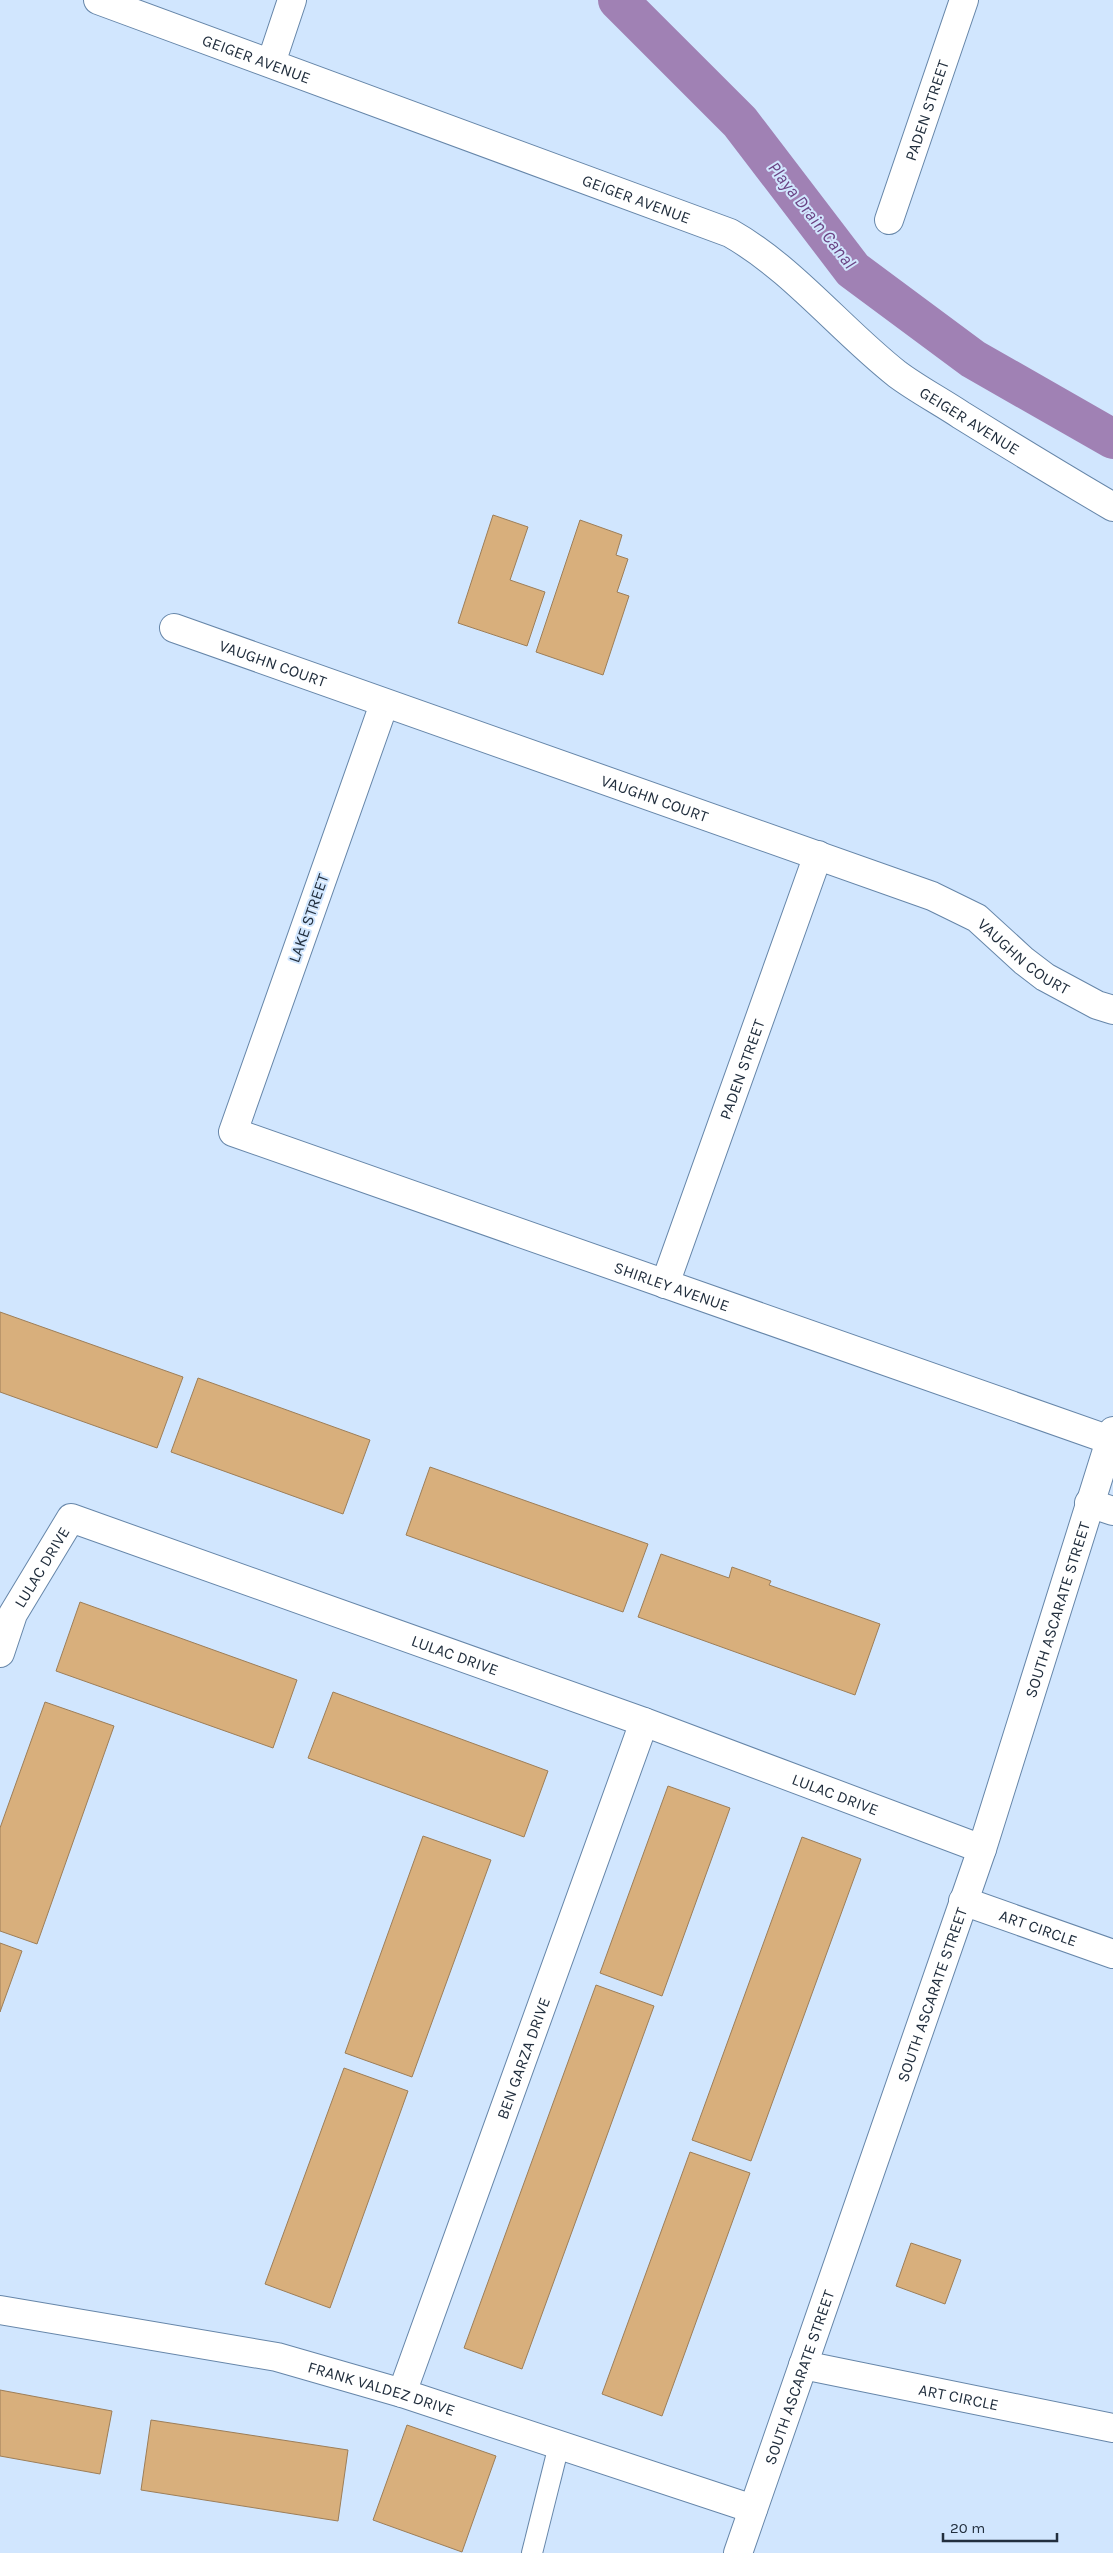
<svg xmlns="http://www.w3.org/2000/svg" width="1113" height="2553" viewBox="0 0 1113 2553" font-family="Karla,sans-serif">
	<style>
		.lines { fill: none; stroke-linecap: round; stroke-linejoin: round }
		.canal { stroke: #a081b4; stroke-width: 40 }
		.building { fill: #d8af7c; stroke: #9d7e58 }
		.lane-casing { stroke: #6686a9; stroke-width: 22 }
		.street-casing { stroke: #6686a9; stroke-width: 30 }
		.secondary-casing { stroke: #6686a9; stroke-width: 30 }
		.lane { stroke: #fff; stroke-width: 20 }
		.street { stroke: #fff; stroke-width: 28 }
		.secondary { stroke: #fff; stroke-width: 28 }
		.labels { text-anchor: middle; stroke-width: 4; stroke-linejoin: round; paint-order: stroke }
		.street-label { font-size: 16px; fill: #222f3e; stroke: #d1e6fe }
		.water-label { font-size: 18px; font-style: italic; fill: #6b4283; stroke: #d1e6fe }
	</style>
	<rect width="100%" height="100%" fill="#d1e6fe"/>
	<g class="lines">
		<polyline class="canal" points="618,0 740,122 853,270 973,359 1113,439"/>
	</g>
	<g class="building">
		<polygon points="493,515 528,527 510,580 545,592 527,646 458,623"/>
		<polygon points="580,520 622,535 616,555 628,559 617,592 629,596 603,675 536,652"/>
		<polygon points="0,1312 183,1377 157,1448 0,1392"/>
		<polygon points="198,1378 370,1440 343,1514 171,1452"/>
		<polygon points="430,1467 648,1544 623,1612 406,1535"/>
		<polygon points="661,1554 729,1578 732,1567 771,1581 769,1585 880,1624 855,1695 638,1617"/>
		<polygon points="80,1602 297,1680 273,1748 56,1671"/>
		<polygon points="333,1692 548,1771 524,1837 308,1758"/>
		<polygon points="45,1702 114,1726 37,1944 0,1931 0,1828"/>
		<polygon points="668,1786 730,1808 662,1996 600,1973"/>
		<polygon points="423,1836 491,1860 412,2077 345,2053"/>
		<polygon points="802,1837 861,1859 751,2161 692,2140"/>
		<polygon points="0,1943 22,1951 0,2012"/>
		<polygon points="596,1985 654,2006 522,2369 464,2348"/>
		<polygon points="344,2068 408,2091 330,2308 265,2284"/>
		<polygon points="690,2152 750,2173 662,2416 602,2394"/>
		<polygon points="911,2243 961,2260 945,2304 896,2286"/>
		<polygon points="0,2390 112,2411 100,2474 0,2456"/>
		<polygon points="151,2420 348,2450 338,2521 141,2490"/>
		<polygon points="407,2425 496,2456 462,2552 373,2520"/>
	</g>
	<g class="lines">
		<g class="lane-casing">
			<polyline id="lane" points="532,2553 559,2445"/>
		</g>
		<g class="street-casing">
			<g id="street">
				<path id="s1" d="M98,0l632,233c62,35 111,97 167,141 20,15 43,27 64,41 50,31 101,62 152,92"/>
				<polyline points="271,63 292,0"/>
				<path id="s2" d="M889,220l75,-220"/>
				<path id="s3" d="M174,628l758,268 45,22 47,43 21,16 52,28 16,5"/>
				<path id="s4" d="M384,704l-151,428 877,308"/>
				<path id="s5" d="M665,1284l153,-429"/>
				<polyline points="1089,1503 1113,1511"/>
				<path id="s6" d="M0,1653l13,-39 58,-96 573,204 338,127"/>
				<path id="s7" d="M963,1901l150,53"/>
				<path id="s8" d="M0,2310l277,47 125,36 351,116"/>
				<path id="s9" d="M803,2365l310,63"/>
				<path id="s10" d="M402,2393l242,-671"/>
			</g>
		</g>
		<g class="secondary-casing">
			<g id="secondary">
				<path id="s11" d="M738,2553l244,-704 131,-418"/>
			</g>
		</g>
		<use href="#lane" class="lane"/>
		<use href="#street" class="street"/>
		<use href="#secondary" class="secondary"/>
	</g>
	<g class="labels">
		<g class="street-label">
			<text dy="6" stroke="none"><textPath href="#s1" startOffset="169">GEIGER AVENUE</textPath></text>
			<text dy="6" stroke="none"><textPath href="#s2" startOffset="116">PADEN STREET</textPath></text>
			<text dy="6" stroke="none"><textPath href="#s1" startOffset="574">GEIGER AVENUE</textPath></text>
			<text dy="6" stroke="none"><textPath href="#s1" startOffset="979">GEIGER AVENUE</textPath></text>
			<text dy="6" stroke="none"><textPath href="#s3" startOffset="105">VAUGHN COURT</textPath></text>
			<text dy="6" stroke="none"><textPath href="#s3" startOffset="510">VAUGHN COURT</textPath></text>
			<text transform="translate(308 918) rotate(-71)" y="6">LAKE STREET</text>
			<text dy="6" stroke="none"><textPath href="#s3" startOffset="915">VAUGHN COURT</textPath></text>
			<text dy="6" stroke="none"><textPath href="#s5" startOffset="228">PADEN STREET</textPath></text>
			<text dy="6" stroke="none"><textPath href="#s4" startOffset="919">SHIRLEY AVENUE</textPath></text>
			<text dy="6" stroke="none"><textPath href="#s6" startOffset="96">LULAC DRIVE</textPath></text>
			<text dy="6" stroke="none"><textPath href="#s11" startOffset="996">SOUTH ASCARATE STREET</textPath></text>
			<text dy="6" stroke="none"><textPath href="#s6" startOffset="561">LULAC DRIVE</textPath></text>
			<text dy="6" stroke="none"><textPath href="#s6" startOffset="966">LULAC DRIVE</textPath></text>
			<text dy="6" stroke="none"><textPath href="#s7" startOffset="80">ART CIRCLE</textPath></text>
			<text dy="6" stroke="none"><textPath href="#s11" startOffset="591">SOUTH ASCARATE STREET</textPath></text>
			<text dy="6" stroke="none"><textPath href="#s10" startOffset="356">BEN GARZA DRIVE</textPath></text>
			<text dy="6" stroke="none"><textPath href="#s11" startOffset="186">SOUTH ASCARATE STREET</textPath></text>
			<text dy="6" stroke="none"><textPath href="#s8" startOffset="390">FRANK VALDEZ DRIVE</textPath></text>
			<text dy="6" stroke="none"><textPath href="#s9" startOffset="159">ART CIRCLE</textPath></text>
		</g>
		<g class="water-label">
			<text transform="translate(812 215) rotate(52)" y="6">Playa Drain Canal</text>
		</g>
	</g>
	<path d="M943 2533v8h114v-8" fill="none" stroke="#222f3e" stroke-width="2.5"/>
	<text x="950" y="2533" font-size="15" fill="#222f3e" stroke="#d1e6fe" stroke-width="4" paint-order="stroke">20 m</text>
</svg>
